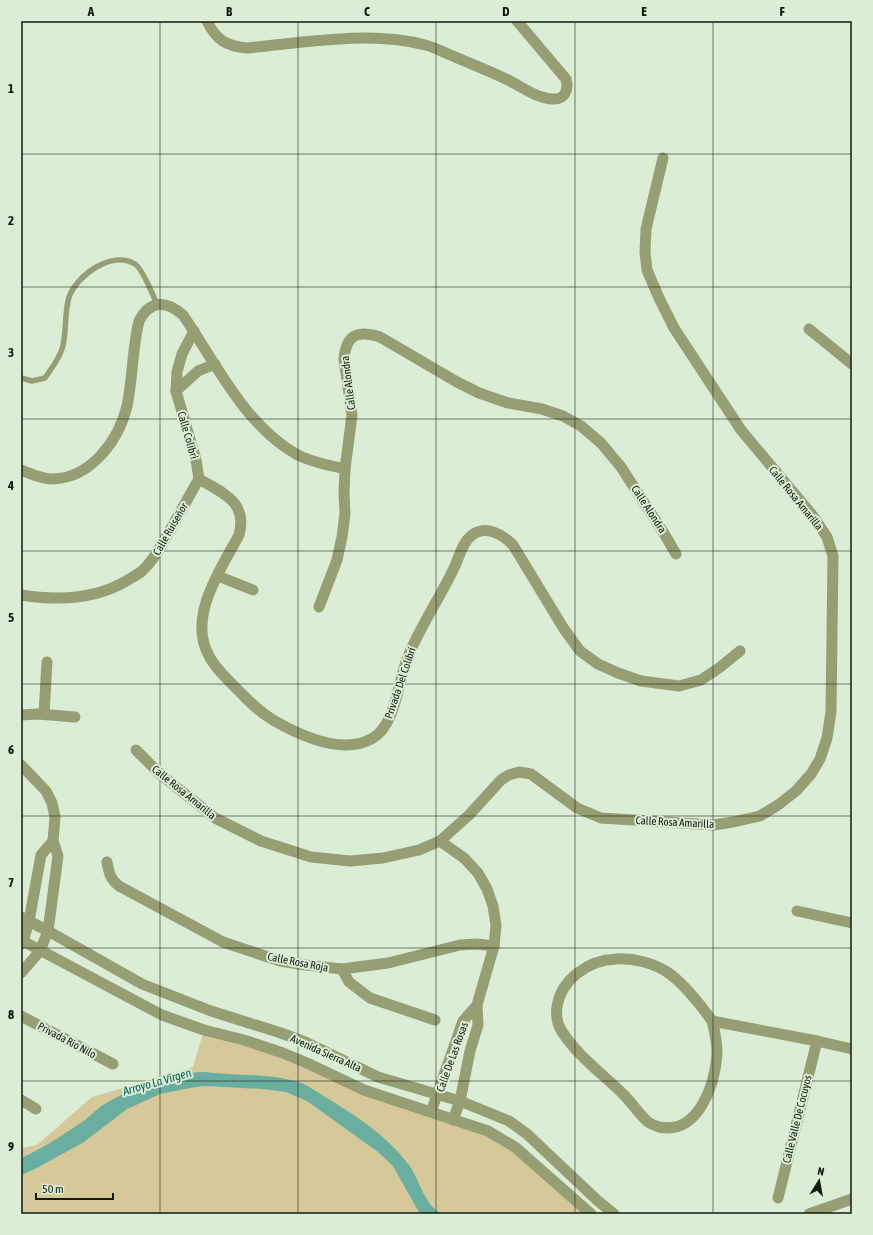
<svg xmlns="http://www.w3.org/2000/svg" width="873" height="1235" viewBox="0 0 873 1235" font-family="'Asap Condensed',sans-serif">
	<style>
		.green { fill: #d5c999 }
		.water { fill: #6aaea0 }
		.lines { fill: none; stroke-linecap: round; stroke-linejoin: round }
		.service { stroke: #969e74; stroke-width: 5.5 }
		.minor { stroke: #969e74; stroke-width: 11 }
		.tertiary { stroke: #969e74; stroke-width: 11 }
		.grid { fill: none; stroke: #131911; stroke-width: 1; stroke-opacity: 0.55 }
		.labels { text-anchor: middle; stroke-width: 4; stroke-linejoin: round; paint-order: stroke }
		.street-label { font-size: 11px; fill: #131911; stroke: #dbedd5 }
		.water-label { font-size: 12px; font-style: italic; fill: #006255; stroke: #dbedd5 }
		.neatline { fill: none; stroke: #131911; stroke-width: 1.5 }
		.grid-label { font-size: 13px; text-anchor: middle; font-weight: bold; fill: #131911 }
	</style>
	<rect width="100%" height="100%" fill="#dbedd5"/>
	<polygon class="green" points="204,1030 488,1131 591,1214 21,1214 21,1148 37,1145 92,1097 193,1067"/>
	<path class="water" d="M204,1072c30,4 62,1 91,9 12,3 22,11 32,17 31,19 60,38 82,67 10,13 16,43 34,49h-23l-27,-48 -15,-14 -71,-51 -21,-9 -23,-3 -59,-3 -14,2 -30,6 -33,15 -43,33 -47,26 -16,7v-17c21,-9 40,-22 58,-34 9,-5 16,-14 24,-19 30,-18 67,-32 101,-33z"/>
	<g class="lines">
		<path class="service" d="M21,378l11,3 13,-3c6,-9 14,-19 17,-29 5,-16 2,-35 7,-52 8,-22 43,-47 66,-33 8,5 18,32 22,40"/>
		<g class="minor">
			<path d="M207,21c9,19 19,25 40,27 54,-5 124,-18 178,-3 9,2 18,7 28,11 18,8 37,15 55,24 14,7 29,18 44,19 13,1 17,-9 14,-20l-49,-58"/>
			<polyline points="809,329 852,364"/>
			<polyline points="194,331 182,354 177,372 176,391 196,460 199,479"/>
			<polyline points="176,391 198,371 215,364"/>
			<path d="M21,470c11,4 20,9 32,9 38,-1 66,-39 74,-73 6,-28 5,-57 12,-85 11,-21 27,-21 44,-6 32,47 61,109 113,139 14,8 33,11 49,15"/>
			<path d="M199,479c24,14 49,23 40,56 -18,34 -52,82 -30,121 5,10 13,18 21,26 13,13 26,28 43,38 26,15 70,36 100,18 23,-14 25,-56 34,-79 12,-31 33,-61 47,-91 5,-10 8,-25 17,-32 14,-12 31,-2 42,9l51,84 16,22 18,13 20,9 23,8 38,5 22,-6 18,-12 21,-17"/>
			<polyline points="218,576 253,590"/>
			<path d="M21,595c37,6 74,5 107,-15 5,-3 11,-6 15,-10 12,-11 19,-26 27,-40 10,-17 19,-34 29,-51"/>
			<path d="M319,607l18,-47 5,-23 3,-23 -1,-21 1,-24 7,-54 -8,-56c2,-25 14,-29 36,-22l77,45 22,11 29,10 34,6 21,7 18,10 20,17 20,24 44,68 11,19"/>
			<polyline points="44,714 47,662"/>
			<polyline points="21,715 38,714 75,717"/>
			<polyline points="136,750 160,774 215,818 261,841 311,857 350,861 383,858 419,850 440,841 469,815 501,780 509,775 519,772 531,774 577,808 601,818 713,825 733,822 760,816 778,805 796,791 811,774 820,759 827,738 831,712 833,556 827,537 813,516 741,430 674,328 659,298 647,270 645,252 646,229 663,158"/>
			<polyline points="21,765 46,791 52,803 55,817 53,841 58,856 48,931 40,951 21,973"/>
			<polyline points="440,841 464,858 478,873 487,889 493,906 496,925 494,946 477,1005 478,1025 470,1051 460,1101 453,1120"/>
			<path d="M107,862c2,11 3,17 12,24l104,56 57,19 25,4 37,4 46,-6 72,-18 17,-1 17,2"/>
			<polyline points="797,911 852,923"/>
			<polyline points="21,944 23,942 29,921 41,855 53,841"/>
			<polyline points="342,969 349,982 370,998 435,1020"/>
			<polyline points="21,1016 113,1064"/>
			<path d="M712,1021c3,11 5,22 5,33 -2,30 -18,81 -58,73 -3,-1 -8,-3 -11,-5 -9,-8 -16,-19 -24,-27 -21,-21 -47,-39 -63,-65 -4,-7 -5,-16 -4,-23 4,-28 32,-47 59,-48 18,-1 39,4 54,15 17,13 30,30 42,47l105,20 35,8"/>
			<polyline points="21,1100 36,1109"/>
			<polyline points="431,1112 463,1021 477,1005"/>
			<polyline points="778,1198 817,1041"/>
		</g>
		<g class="tertiary">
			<polyline points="21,917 48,931 142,984 211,1011 281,1033 305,1042 378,1077 460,1101 509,1121 527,1134 598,1201 614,1214"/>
			<polyline points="21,940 162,1015 204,1030 244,1040 283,1053 307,1063 364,1090 488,1131 515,1147 591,1214"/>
			<polyline points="809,1214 852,1199"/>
		</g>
	</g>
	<path class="grid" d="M160,21v1193M298,21v1193M436,21v1193M575,21v1193M713,21v1193M21,154h831M21,287h831M21,419h831M21,551h831M21,684h831M21,816h831M21,948h831M21,1081h831"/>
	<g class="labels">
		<g class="street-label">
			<text transform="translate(348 383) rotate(-97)" y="4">Calle Alondra</text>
			<text transform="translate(188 435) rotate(74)" y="4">Calle Colibrí</text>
			<text transform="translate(796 498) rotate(51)" y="4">Calle Rosa Amarilla</text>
			<text transform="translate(649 509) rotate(57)" y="4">Calle Alondra</text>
			<text transform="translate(170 529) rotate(-60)" y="4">Calle Ruiseñor</text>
			<text transform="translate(400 683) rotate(-71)" y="4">Privada Del Colibrí</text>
			<text transform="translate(184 792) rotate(39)" y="4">Calle Rosa Amarilla</text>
			<text transform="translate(675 822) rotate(3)" y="4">Calle Rosa Amarilla</text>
			<text transform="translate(298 962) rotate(11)" y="4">Calle Rosa Roja</text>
			<text transform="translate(67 1040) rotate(28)" y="4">Privada Río Nilo</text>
			<text transform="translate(326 1053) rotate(24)" y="4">Avenida Sierra Alta</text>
			<text transform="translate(452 1057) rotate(-70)" y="4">Calle De Las Rosas</text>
			<text transform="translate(797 1119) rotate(-76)" y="4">Calle Valle De Cocuyos</text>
		</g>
		<g class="water-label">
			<text transform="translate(157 1082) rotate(-16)" y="4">Arroyo La Virgen</text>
		</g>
	</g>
	<rect width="873" height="1235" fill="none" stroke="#dbedd5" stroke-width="44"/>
	<g transform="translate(819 1181) rotate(11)" stroke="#dbedd5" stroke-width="3" paint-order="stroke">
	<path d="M0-3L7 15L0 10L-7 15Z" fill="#131911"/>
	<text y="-6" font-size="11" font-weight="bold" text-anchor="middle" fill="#131911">N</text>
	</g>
	<path d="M36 1193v6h77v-6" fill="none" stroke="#131911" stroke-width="2"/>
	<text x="42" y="1193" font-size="12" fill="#131911" stroke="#dbedd5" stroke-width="3" paint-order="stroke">50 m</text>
	<rect x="22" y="22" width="829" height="1191" class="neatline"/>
	<g class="grid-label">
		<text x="91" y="16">A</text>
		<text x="229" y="16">B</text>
		<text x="367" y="16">C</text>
		<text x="506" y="16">D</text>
		<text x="644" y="16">E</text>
		<text x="782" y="16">F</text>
		<text x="11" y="93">1</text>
		<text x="11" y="225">2</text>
		<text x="11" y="357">3</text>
		<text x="11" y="490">4</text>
		<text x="11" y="622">5</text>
		<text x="11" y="754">6</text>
		<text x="11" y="887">7</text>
		<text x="11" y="1019">8</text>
		<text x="11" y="1151">9</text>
	</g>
</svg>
